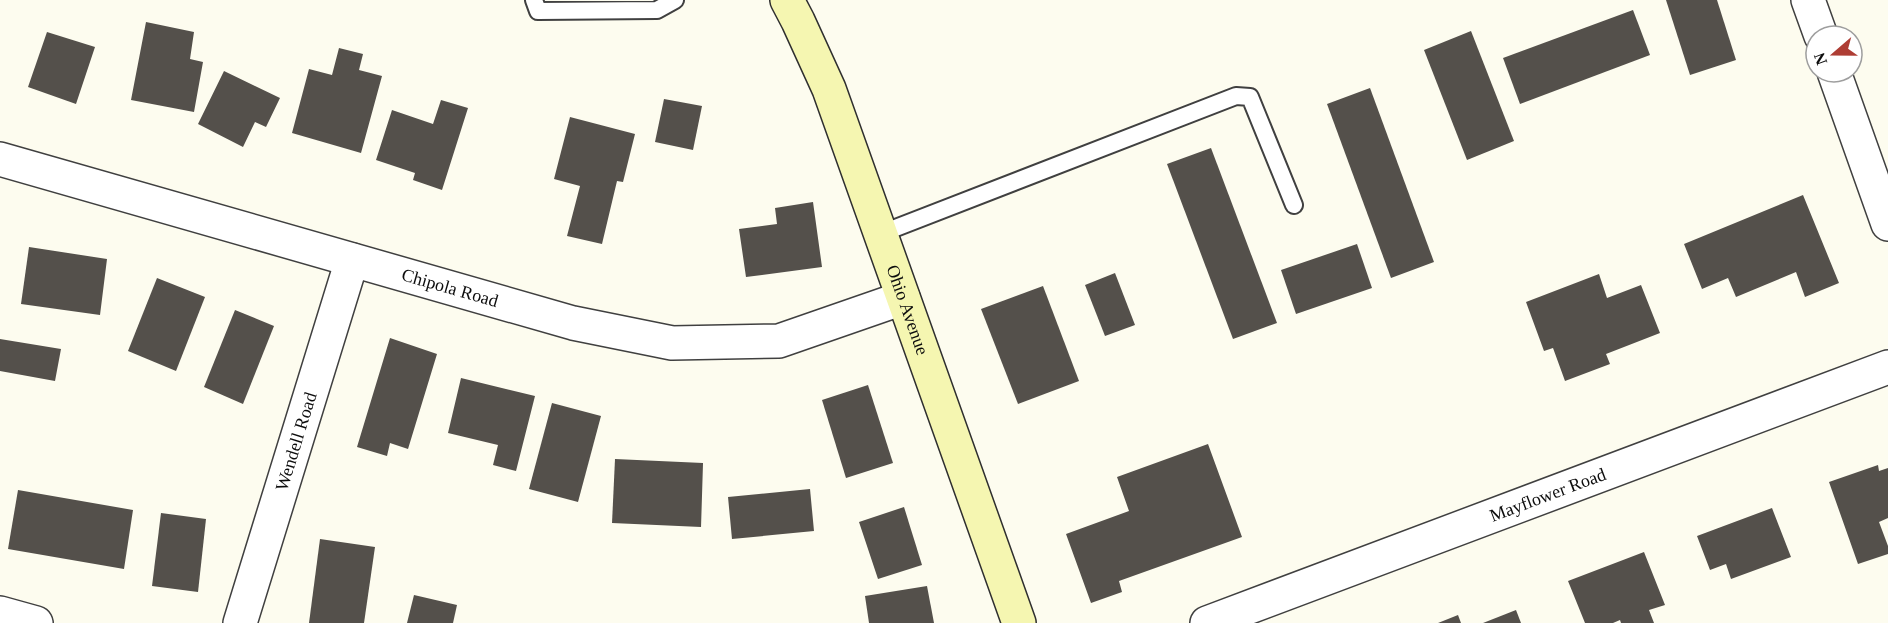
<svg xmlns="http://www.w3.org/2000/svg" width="1888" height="623" viewBox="0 0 1888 623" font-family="Georgia,serif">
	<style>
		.building { fill: #54504b }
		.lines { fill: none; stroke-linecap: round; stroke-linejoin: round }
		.lane-casing { stroke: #404040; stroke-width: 20 }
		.street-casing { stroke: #404040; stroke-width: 36 }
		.secondary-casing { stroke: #2f2f2f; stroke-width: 36 }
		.lane { stroke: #fff; stroke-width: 16 }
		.street { stroke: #fff; stroke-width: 33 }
		.secondary { stroke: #f5f6b1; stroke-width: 33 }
		.labels { text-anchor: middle; stroke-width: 6; stroke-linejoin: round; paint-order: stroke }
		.street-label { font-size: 18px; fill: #0d0d0d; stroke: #fff }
	</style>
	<rect width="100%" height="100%" fill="#fdfcef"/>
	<g class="building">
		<polygon points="1666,0 1717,0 1736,60 1690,75"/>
		<polygon points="1633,10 1650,55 1520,104 1503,58"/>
		<polygon points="146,22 194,32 190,59 203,62 194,112 131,100"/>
		<polygon points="1471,31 1514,141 1467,160 1424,50"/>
		<polygon points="47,32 95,47 76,104 28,87"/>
		<polygon points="339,48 363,54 359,70 382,76 361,153 292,133 309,69 332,75"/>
		<polygon points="224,71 280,98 266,127 255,122 243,147 198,124"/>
		<polygon points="1370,88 1434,262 1391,278 1327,104"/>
		<polygon points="664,99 702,106 693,150 655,142"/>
		<polygon points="441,100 468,108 442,190 413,180 415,173 376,160 392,110 433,124"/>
		<polygon points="570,117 635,134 623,182 617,181 602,244 567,236 580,186 554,179"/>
		<polygon points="1211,148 1277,323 1233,339 1167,164"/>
		<polygon points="1803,195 1839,283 1805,297 1796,272 1736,297 1728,278 1702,289 1684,244"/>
		<polygon points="813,202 822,267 746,277 739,229 777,224 775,208"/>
		<polygon points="1357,244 1372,288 1296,314 1281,270"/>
		<polygon points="29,247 107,259 100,315 21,304"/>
		<polygon points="1115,273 1135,325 1105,336 1085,285"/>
		<polygon points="1599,274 1607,298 1641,285 1660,333 1606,354 1610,364 1565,381 1553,348 1544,351 1526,302"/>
		<polygon points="157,278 205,297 176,371 128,351"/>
		<polygon points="1043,286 1079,381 1018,404 981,309"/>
		<polygon points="235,310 274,326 243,404 204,387"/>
		<polygon points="390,338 437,354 408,449 390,443 387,456 357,447"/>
		<polygon points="0,339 61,349 55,381 0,371"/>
		<polygon points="461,378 535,396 516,471 493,465 498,445 448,433"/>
		<polygon points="868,385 893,463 846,478 822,400"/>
		<polygon points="552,403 601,416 578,502 529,489"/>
		<polygon points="1208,444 1242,537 1119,581 1122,592 1091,603 1066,534 1129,511 1117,477"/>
		<polygon points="615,459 703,463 701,527 612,523"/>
		<polygon points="1878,465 1879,471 1888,468 1888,518 1879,522 1888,546 1888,554 1858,564 1829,482"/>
		<polygon points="810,489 814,531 732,539 728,497"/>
		<polygon points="18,490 133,510 124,569 8,549"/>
		<polygon points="904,507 922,565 878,579 859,522"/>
		<polygon points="1772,508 1791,557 1731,579 1726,564 1710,570 1697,536"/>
		<polygon points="161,513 206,519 198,592 152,586"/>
		<polygon points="320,539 375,547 364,623 309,623"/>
		<polygon points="1644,552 1665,605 1649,610 1654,623 1621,623 1620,620 1613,623 1585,623 1568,581"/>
		<polygon points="927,586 934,623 869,623 865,596"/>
		<polygon points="414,595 457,605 453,623 407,623"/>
		<polygon points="1516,610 1521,623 1483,623"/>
		<polygon points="1458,615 1461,623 1438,623"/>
	</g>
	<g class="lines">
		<g class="lane-casing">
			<g id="lane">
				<polyline points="534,0 538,11 657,10 675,0"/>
				<polyline points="880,234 1236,96 1250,97 1294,205"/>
			</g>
		</g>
		<g class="street-casing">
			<g id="street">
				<polyline points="1808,0 1821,36"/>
				<polyline points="1834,72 1888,224"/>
				<path id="s1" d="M0,159l573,164 99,20 107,-2 124,-43"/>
				<polyline points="0,613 36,623"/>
				<path id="s2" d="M240,623l112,-363"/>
				<path id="s3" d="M1207,623l681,-256"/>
			</g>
		</g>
		<g class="secondary-casing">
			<g id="secondary">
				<path id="s4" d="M787,0l11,21 31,68 190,534"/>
			</g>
		</g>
		<use href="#lane" class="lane"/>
		<use href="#street" class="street"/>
		<use href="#secondary" class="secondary"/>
	</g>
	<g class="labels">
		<g class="street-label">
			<text dy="6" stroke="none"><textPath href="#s1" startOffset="468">Chipola Road</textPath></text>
			<text dy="6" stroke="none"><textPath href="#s4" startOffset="333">Ohio Avenue</textPath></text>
			<text dy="6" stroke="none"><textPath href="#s2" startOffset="190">Wendell Road</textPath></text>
			<text dy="6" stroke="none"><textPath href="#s3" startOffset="364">Mayflower Road</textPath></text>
		</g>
	</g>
	<g transform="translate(1834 54) rotate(250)"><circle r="28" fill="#ffffff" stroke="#9e9e9e" stroke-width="1.5"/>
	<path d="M0-4.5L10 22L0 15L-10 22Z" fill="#ae3d34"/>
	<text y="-9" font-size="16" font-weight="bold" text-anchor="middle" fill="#0d0d0d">N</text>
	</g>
</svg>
